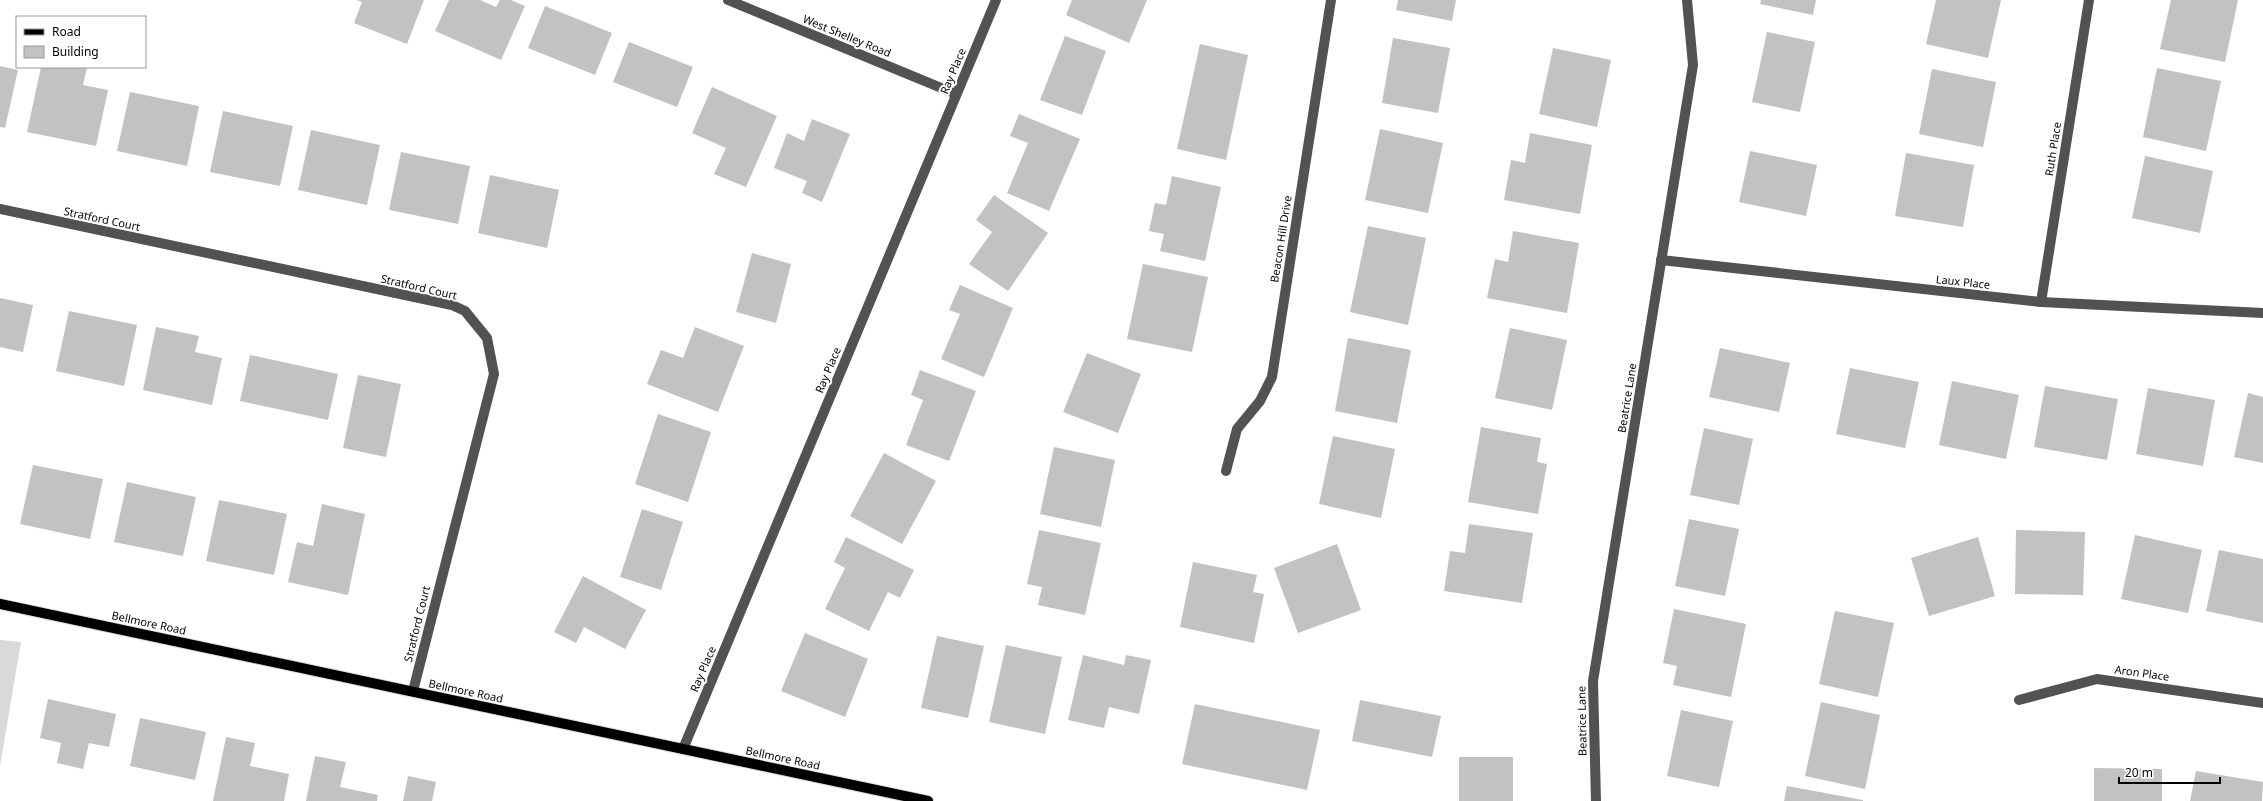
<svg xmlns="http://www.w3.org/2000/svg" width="2263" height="801" viewBox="0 0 2263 801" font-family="'Noto Sans',sans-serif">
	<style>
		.green { fill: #d9d9d9 }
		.building { fill: #c2c2c2 }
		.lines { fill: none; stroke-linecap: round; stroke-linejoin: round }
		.major-casing { stroke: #dbdbdb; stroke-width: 12 }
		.minor { stroke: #525252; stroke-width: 10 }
		.major { stroke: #000; stroke-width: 10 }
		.labels { text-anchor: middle; stroke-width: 4; stroke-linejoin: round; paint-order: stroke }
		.street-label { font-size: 11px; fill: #000; stroke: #fff }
	</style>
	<rect width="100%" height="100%" fill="#fff"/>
	<polygon class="green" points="0,640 21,642 0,766"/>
	<g class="building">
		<polygon points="357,0 424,0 407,44 354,23 362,2"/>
		<polygon points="449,0 480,0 496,7 500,0 511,0 525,6 501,60 435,31"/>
		<polygon points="1072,0 1147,0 1129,43 1066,15"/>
		<polygon points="1398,0 1456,0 1452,21 1396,10"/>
		<polygon points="1761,0 1816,0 1813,15 1760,4"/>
		<polygon points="1936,0 2001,0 1988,58 1926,44"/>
		<polygon points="2171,0 2238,0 2225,62 2160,49"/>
		<polygon points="545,6 612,33 595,75 528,48"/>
		<polygon points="1767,32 1815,42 1800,112 1752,102"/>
		<polygon points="1065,36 1106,51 1082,115 1040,100"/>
		<polygon points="1393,38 1450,48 1438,113 1382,103"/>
		<polygon points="629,42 693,67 677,107 613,82"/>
		<polygon points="1200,44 1248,55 1226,160 1177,149"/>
		<polygon points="1553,48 1611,60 1597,127 1539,114"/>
		<polygon points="0,66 18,70 5,128 0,127"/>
		<polygon points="41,67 87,67 83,85 108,90 96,146 27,132"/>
		<polygon points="2157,68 2221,81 2206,151 2143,137"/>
		<polygon points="1932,69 1996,82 1983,147 1919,134"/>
		<polygon points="712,87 777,116 746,187 714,174 726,148 692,133"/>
		<polygon points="130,92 199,106 187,166 117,151"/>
		<polygon points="223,111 293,126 280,186 210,172"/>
		<polygon points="1019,114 1080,139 1049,211 1007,193 1028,143 1010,136"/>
		<polygon points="812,119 850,134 822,202 802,193 807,181 774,168 787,133 804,141"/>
		<polygon points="1380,129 1443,143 1428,213 1365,200"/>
		<polygon points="311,130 380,145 367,205 298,190"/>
		<polygon points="1530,133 1592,145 1580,214 1504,200 1511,160 1525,163"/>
		<polygon points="1750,151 1817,165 1806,216 1739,202"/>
		<polygon points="401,152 470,166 458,224 389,210"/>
		<polygon points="1906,153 1974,165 1963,227 1895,216"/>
		<polygon points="2145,156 2213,171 2200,233 2132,218"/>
		<polygon points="490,175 559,190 547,248 478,233"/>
		<polygon points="1172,176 1221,187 1205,261 1160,251 1164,234 1149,231 1155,203 1166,205"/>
		<polygon points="994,195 1048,233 1008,291 969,264 992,232 976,220"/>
		<polygon points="1368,226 1426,238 1408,325 1350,312"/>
		<polygon points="1513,231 1579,243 1567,313 1487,298 1495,259 1508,262"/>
		<polygon points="752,253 791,264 776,323 736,312"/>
		<polygon points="1143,264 1208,277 1192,352 1127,339"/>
		<polygon points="960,285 1013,308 984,377 941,359 960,314 949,310"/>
		<polygon points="0,298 33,305 23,352 0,347"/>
		<polygon points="69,311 137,325 124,386 56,371"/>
		<polygon points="156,327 199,336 195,352 222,358 212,405 143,390"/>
		<polygon points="695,327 744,346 718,412 647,384 661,350 683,358"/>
		<polygon points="1510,328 1567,340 1552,410 1495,398"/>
		<polygon points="1348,338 1411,350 1397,423 1335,411"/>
		<polygon points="1720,348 1790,363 1779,412 1709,397"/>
		<polygon points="1087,353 1141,374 1118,433 1063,412"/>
		<polygon points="250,355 338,374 328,420 240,401"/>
		<polygon points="1850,368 1919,382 1905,448 1836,434"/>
		<polygon points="920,370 976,391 949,461 906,445 923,400 911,395"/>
		<polygon points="358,375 401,384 386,457 343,448"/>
		<polygon points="1952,381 2019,395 2006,459 1939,445"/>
		<polygon points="2045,386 2118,399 2107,460 2034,447"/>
		<polygon points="2148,388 2215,400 2203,466 2136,454"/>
		<polygon points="2248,393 2263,397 2263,463 2234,457"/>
		<polygon points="658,414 711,432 688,502 635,484"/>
		<polygon points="1481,427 1541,438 1537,462 1547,464 1538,514 1468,502"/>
		<polygon points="1704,428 1753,439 1739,505 1690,495"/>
		<polygon points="1333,436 1395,449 1381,518 1319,504"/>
		<polygon points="1054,447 1115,460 1101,527 1040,514"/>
		<polygon points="884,453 936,481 902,544 850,516"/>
		<polygon points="33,465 103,479 90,539 20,524"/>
		<polygon points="127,482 196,497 183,556 114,542"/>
		<polygon points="219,500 287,514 274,575 206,561"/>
		<polygon points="322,504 365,514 348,595 288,582 297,542 313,546"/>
		<polygon points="642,509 683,522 661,590 620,577"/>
		<polygon points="1689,519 1739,529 1725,596 1675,586"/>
		<polygon points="1469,524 1533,533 1522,603 1444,591 1450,551 1465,553"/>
		<polygon points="1039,530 1101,543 1085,615 1038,605 1042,587 1027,584"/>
		<polygon points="2016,530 2085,532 2083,595 2015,594"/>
		<polygon points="2135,535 2202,550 2188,613 2121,599"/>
		<polygon points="846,537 914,570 900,598 888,592 869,631 825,609 845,568 834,562"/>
		<polygon points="1978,537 1995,596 1929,616 1911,558"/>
		<polygon points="1337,544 1361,610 1298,633 1274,568"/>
		<polygon points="2219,550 2263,559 2263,623 2206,611"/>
		<polygon points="1193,562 1257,575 1253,592 1264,594 1254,643 1180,627"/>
		<polygon points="583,576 646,610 625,649 584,627 576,643 554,632"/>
		<polygon points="1674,609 1746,624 1731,697 1673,685 1677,666 1663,663"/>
		<polygon points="1835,611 1894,623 1878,697 1819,684"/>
		<polygon points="805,633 868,659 845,717 781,691"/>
		<polygon points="937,636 984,646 968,718 921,708"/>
		<polygon points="1006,645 1062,657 1045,734 989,722"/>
		<polygon points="1083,655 1124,665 1126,655 1151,660 1139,714 1109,707 1104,728 1068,720"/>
		<polygon points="48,699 116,714 109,747 89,743 83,769 57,763 61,743 40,738"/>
		<polygon points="1360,700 1441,716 1432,757 1352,741"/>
		<polygon points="1821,702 1880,715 1865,789 1805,776"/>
		<polygon points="1195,704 1320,730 1307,790 1182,764"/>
		<polygon points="1681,710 1733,721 1719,787 1667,776"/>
		<polygon points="140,718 206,732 195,780 130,766"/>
		<polygon points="226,737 255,743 250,766 289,774 284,801 213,801"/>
		<polygon points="315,756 346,762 340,787 378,795 377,801 306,801"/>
		<rect x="1459" y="757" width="54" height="44"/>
		<polygon points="2094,768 2162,769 2162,801 2094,801"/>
		<polygon points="2196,771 2263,782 2262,801 2190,801"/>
		<polygon points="408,776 436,782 432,801 403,801"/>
		<polygon points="1787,786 1863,800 1863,801 1784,801"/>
	</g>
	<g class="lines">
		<g class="major-casing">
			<polyline id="major" points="0,604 928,801"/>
		</g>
		<g class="minor">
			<polyline points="728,0 956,94"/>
			<polyline points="0,209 452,305 465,311 487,338 494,374 413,691"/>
			<polyline points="1661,260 2041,302 2263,313"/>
			<polyline points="2041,302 2089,0"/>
			<polyline points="1226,471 1237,429 1260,401 1272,377 1331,0"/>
			<polyline points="2019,700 2097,679 2263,703"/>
			<polyline points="683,749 996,0"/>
			<polyline points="1596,801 1593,681 1693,65 1687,0"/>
		</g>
		<use href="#major" class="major"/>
	</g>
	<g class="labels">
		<g class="street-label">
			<text transform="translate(847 36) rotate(22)" y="4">West Shelley Road</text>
			<text transform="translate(953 71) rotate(-67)" y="4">Ray Place</text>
			<text transform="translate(2053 149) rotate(-81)" y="4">Ruth Place</text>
			<text transform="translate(102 219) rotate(12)" y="4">Stratford Court</text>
			<text transform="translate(1281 239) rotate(-81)" y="4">Beacon Hill Drive</text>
			<text transform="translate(1963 282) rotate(6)" y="4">Laux Place</text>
			<text transform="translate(419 287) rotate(13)" y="4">Stratford Court</text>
			<text transform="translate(828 370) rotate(-67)" y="4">Ray Place</text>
			<text transform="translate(1627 398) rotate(-81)" y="4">Beatrice Lane</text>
			<text transform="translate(149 623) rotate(12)" y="4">Bellmore Road</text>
			<text transform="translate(417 624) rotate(-76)" y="4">Stratford Court</text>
			<text transform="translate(703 669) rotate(-67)" y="4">Ray Place</text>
			<text transform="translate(2142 673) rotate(8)" y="4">Aron Place</text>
			<text transform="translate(466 691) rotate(12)" y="4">Bellmore Road</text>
			<text transform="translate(1582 721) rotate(-91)" y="4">Beatrice Lane</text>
			<text transform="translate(783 758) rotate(12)" y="4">Bellmore Road</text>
		</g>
	</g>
	<rect x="16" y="16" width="130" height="52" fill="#ffffff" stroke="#999999"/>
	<rect x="24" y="29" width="20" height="6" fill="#000000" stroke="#999999"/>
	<text x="52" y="36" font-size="12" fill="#000000">Road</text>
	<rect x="24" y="46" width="20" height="12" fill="#c2c2c2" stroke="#999999"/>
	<text x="52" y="56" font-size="12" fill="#000000">Building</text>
	<path d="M2119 777v6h101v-6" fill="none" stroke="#000000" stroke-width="2"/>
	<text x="2125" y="777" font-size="12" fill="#000000" stroke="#ffffff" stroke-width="3" paint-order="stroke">20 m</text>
</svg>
